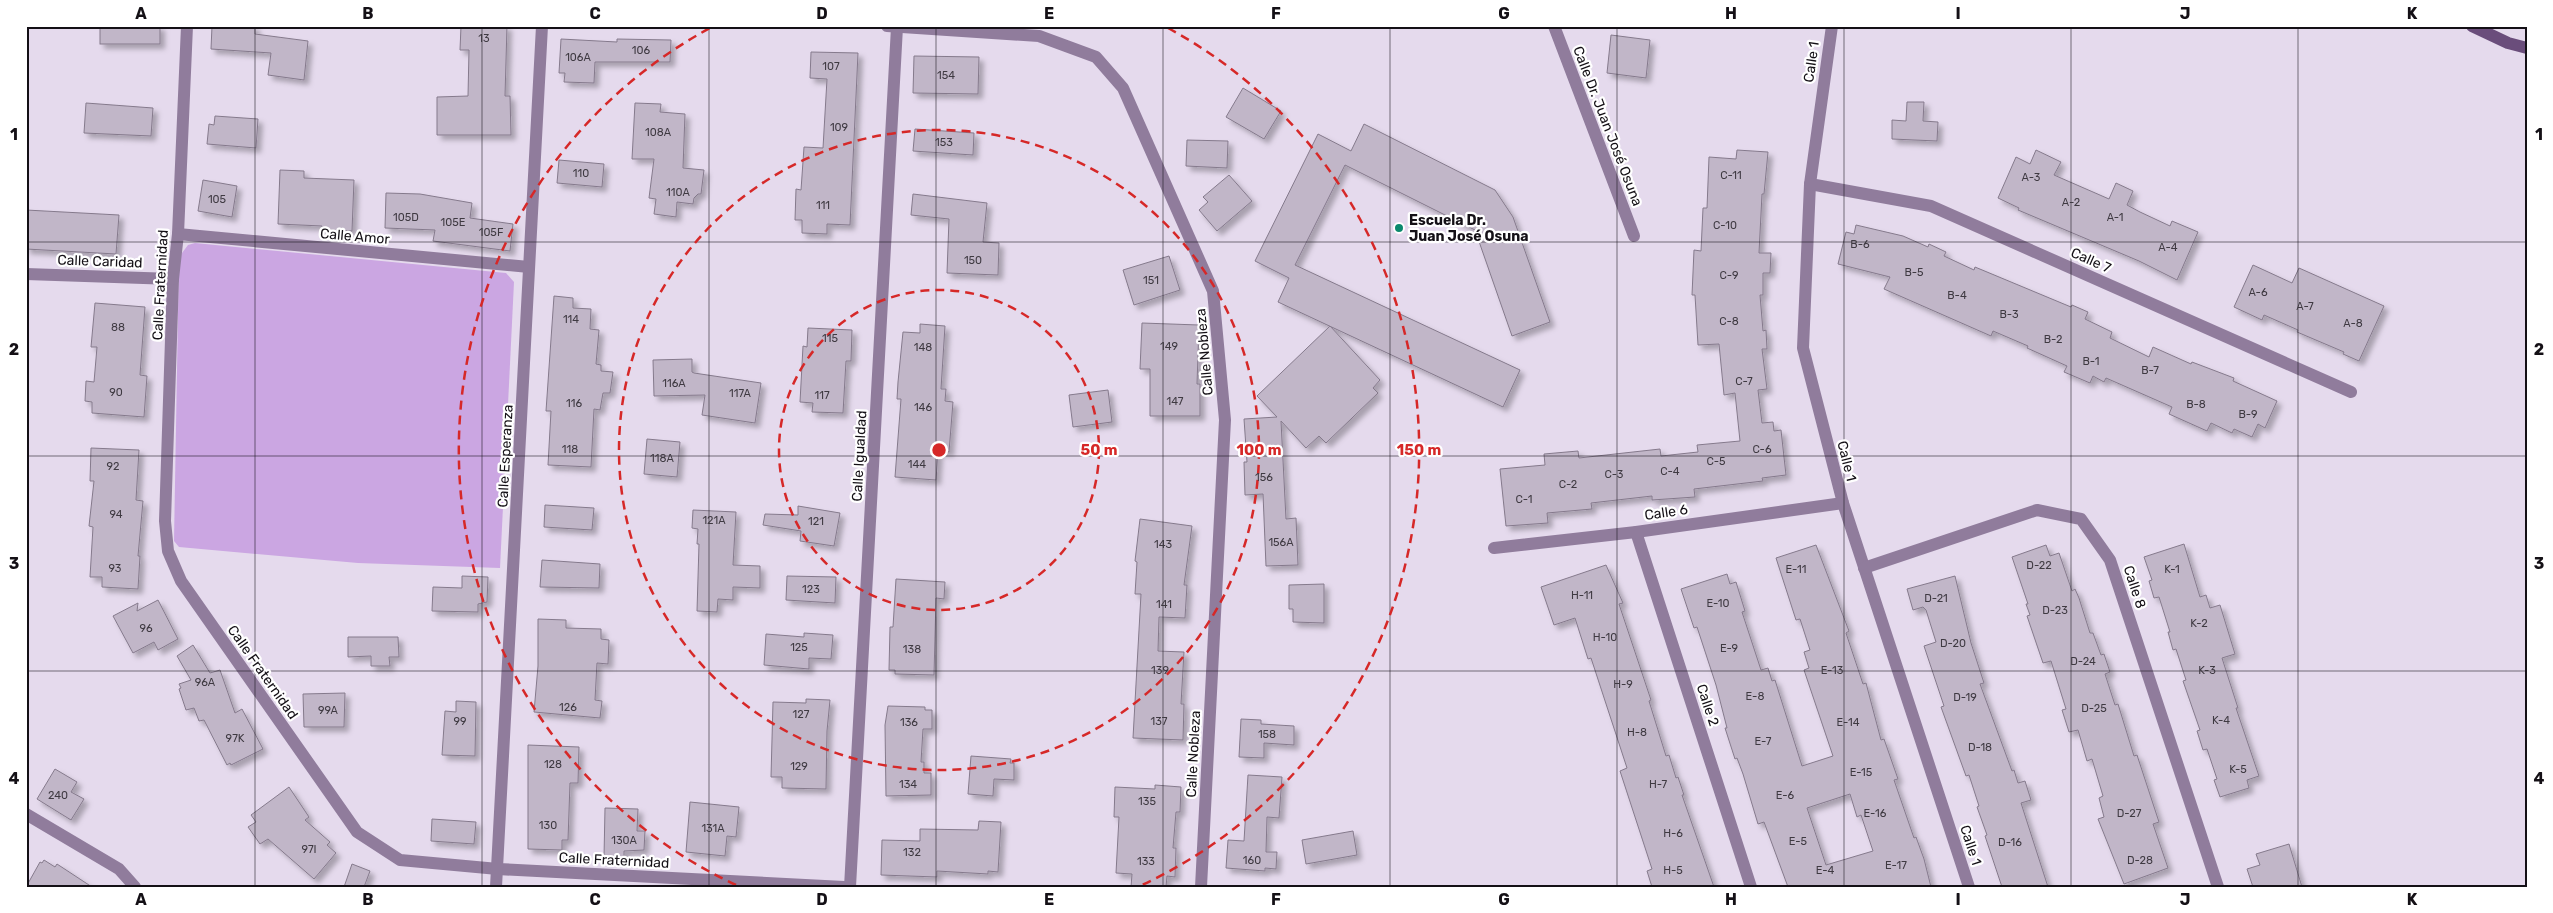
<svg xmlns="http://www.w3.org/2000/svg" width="2553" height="913" viewBox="0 0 2553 913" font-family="Rubik,sans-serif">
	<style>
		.green { fill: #cba6e2 }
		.building { fill: #c1b6c8; stroke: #857a8c; fill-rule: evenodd; filter: url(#shadow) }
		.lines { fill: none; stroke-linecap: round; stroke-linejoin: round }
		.street { stroke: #907c9c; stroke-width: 12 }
		.secondary { stroke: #6a4d7b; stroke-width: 12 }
		.grid { fill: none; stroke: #141016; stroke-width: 1; stroke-opacity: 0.55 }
		.ring { fill: none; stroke: #d62828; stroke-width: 2.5; stroke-dasharray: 9 6 }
		.poi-dot { fill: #0b896d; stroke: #fff; stroke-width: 2 }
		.labels { text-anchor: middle; stroke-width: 4.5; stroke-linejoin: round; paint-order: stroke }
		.number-label { font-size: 11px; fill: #3f3a42 }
		.street-label { font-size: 14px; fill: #141016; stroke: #fff }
		.poi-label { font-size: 14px; font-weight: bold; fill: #141016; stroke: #fff; text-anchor: start }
		.centre { fill: #d62828; stroke: #fff; stroke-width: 2.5 }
		.ring-label { font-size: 15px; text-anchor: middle; font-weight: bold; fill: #d62828; stroke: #fff; stroke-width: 4.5; stroke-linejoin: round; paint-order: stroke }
		.neatline { fill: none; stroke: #141016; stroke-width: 2 }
		.grid-label { font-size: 16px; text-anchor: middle; font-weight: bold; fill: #141016 }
	</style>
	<defs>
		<filter id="shadow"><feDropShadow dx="4.5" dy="4.5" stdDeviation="2.5" flood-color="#0004"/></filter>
	</defs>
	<rect width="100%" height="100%" fill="#e5daed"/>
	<polygon class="green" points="195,243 506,273 514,282 500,568 358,563 179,547 174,541 179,257 188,245"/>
	<g class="building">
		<rect x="100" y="26" width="60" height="18"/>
		<polygon points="212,26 255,26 255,34 308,41 304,80 268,75 271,53 211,49"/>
		<polygon points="461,26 507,26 505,96 510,96 511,135 437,135 437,97 468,96 469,50 460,50"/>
		<polygon points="1611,35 1650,40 1646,78 1607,73"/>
		<polygon points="561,39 617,42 617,39 671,40 670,62 595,62 594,83 564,82 565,73 559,73"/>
		<polygon points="811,52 858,53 850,225 827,224 827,234 802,233 802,220 795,220 796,189 801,190 804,147 823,148 827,79 810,78"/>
		<polygon points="914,56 979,57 978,94 913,93"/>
		<polygon points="1243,88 1281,111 1264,139 1226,117"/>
		<polygon points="1907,102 1924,102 1923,121 1938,122 1937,141 1892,139 1892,120 1906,121"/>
		<polygon points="86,103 153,108 151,136 84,133"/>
		<polygon points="635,103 661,104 660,112 685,114 683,168 704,170 701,194 698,194 694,198 693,204 677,202 676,217 654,214 656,199 649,198 654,159 632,159"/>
		<polygon points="215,116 258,119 256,148 207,144 209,124 214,125"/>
		<polygon points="1364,124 1495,190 1513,217 1550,322 1512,336 1475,230 1345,165 1295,265 1520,370 1503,407 1278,302 1289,278 1255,261 1318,134 1351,151"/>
		<polygon points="915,129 974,133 973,155 913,151"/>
		<polygon points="1187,140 1228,141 1227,168 1186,166"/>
		<polygon points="1737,150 1768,152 1764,194 1762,194 1759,253 1771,253 1770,273 1763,273 1763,295 1760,295 1763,331 1766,330 1767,349 1762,349 1767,389 1758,390 1762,423 1773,422 1774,431 1781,430 1786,475 1762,478 1763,481 1694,489 1695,497 1652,500 1652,496 1591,503 1592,509 1547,513 1548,523 1506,526 1500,469 1545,465 1544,454 1578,451 1579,458 1660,449 1661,456 1698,452 1697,445 1740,441 1735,393 1724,395 1719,344 1698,345 1695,295 1692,295 1694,250 1701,251 1703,208 1707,208 1709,157 1736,159"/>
		<polygon points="2036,150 2061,162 2054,175 2109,199 2116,183 2133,191 2127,205 2140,212 2170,226 2172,221 2198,232 2177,280 2139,261 2018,210 2019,208 1998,198 2016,157 2030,164"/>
		<polygon points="559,160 604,164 602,187 557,183"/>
		<polygon points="280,170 304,171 304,178 354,180 352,231 322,230 322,226 278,224"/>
		<polygon points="1229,175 1252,201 1217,231 1199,210 1208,202 1203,197"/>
		<polygon points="203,180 237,186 232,217 198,211"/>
		<polygon points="386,193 420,194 472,203 470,218 513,224 510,251 433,241 435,230 385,228"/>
		<polygon points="913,194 987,203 983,242 999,243 998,275 947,273 949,219 911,215"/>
		<polygon points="26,210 119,215 116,254 26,249"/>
		<polygon points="1856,225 1903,236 1928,247 1929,244 1946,252 1944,256 1974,270 1975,267 2071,307 2072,305 2088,312 2085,319 2112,332 2110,338 2149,357 2153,347 2191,364 2192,362 2234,378 2233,381 2277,401 2265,428 2258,424 2252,437 2234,429 2232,433 2211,423 2207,431 2169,414 2172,407 2106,378 2104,382 2093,376 2090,383 2064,372 2067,366 2027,348 2028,346 1993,331 1991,336 1884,289 1890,277 1838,264 1846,232 1854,234"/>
		<polygon points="1169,256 1180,290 1134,305 1123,270"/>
		<polygon points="2253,265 2292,283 2299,268 2384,306 2359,361 2343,354 2344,352 2297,332 2298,330 2264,315 2262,320 2234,307"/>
		<polygon points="554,296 573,298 573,308 591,309 590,329 599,330 596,364 601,365 601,371 613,372 610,393 603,393 600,410 594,409 591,467 548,465 551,411 546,411"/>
		<polygon points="95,303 145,307 140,375 147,376 144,417 92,413 92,402 85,401 86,381 94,382 97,347 91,347"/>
		<polygon points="1142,323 1199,325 1197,384 1200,384 1200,416 1150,416 1150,369 1140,369"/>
		<polygon points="920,324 945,326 941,389 946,389 945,401 953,402 949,452 938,451 936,480 895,477 901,399 897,399 898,382 903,332 920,333"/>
		<polygon points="1330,326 1380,380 1373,388 1378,393 1326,443 1319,436 1306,448 1281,421 1286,519 1296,518 1298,565 1266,566 1263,494 1245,495 1244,462 1247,462 1244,419 1277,417 1257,396"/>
		<polygon points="808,328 852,330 851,361 846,361 843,413 812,412 813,403 800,402 803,346 807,347"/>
		<polygon points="692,359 692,372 694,373 761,383 755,423 702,415 705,395 654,396 653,360"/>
		<polygon points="1108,390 1112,422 1073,427 1069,395"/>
		<polygon points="647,439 680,442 677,477 644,474"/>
		<polygon points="91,448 139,450 136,500 143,501 138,556 140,556 138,589 102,587 102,577 90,577 93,527 89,526 94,481 90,481"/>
		<polygon points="545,505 594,508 592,530 544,527"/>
		<polygon points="798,506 840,513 834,546 800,541 801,531 763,525 765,514 798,515"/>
		<polygon points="693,510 736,512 733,565 760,566 760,588 733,587 733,600 718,599 717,612 697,611 699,544 697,544 698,529 692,528"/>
		<polygon points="1140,519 1192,526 1184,585 1187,585 1185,618 1159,617 1158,651 1184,652 1181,704 1184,704 1183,740 1133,738 1141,594 1135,594 1137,562 1135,561"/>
		<polygon points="2184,544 2200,597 2206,595 2210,608 2220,605 2235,654 2222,658 2238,708 2236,708 2259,776 2247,780 2249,788 2220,797 2214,780 2217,779 2207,749 2203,750 2197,731 2200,730 2183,681 2186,680 2176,649 2173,650 2168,632 2170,632 2159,597 2154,598 2149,581 2152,580 2144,557"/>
		<path d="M1816,545l33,86 -3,2 17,51 3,-1 15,57 3,-1 14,40 -4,1 20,58 2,-1 8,22 7,28h-143l-24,-65 -6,2 -15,-50 -6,-16 -2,1 -10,-31h2l-11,-43 -19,-58 -3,1 -13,-39 46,-15 3,10 6,-2 9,29 -3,1 19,58 7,-2 4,13 3,-1 27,86 31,-10 -29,-86 5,-2 -5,-16 6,-2 -10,-31 -4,1 -20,-62zM1850,794l7,23 4,-2 12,36 -47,14 -19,-57z"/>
		<polygon points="2046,545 2050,556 2059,553 2072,591 2075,589 2079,598 2090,633 2093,633 2101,655 2104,654 2110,672 2105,674 2115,705 2118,704 2134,756 2137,755 2159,822 2153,824 2168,868 2124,884 2098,819 2104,817 2099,798 2103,796 2092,759 2087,761 2078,730 2069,732 2062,710 2066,709 2051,661 2043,663 2027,616 2030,615 2026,604 2028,604 2012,557"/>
		<polygon points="542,560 600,564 599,588 540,587"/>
		<polygon points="1606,565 1623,603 1619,604 1651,700 1649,701 1666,756 1669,755 1676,778 1678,777 1684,795 1682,795 1714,887 1652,887 1647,871 1652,869 1620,771 1627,768 1591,658 1588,659 1575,618 1554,625 1541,587"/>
		<polygon points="462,576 488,577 487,602 478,604 478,612 432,611 433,587 462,588"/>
		<polygon points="787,576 836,577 835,603 786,600"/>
		<polygon points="1955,576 1971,643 1984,683 1980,684 2012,771 2014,770 2018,783 2025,781 2031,800 2021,803 2048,887 2002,887 1985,836 1987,835 1977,807 1979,806 1969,775 1966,776 1941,707 1944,706 1924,646 1936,642 1926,610 1923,607 1913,610 1907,589"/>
		<polygon points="896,579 945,582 944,599 936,598 934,675 895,674 895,670 889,670 890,627 893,627"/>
		<polygon points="1324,584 1324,623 1293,622 1293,609 1289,609 1289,585"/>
		<polygon points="158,600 178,639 158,650 154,642 133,653 113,616 138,603 137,611"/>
		<polygon points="538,619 566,620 566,628 601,629 601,639 609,640 608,664 597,663 595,700 602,701 600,718 534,712 538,666"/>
		<polygon points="804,633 833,635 831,659 809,658 809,669 764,665 766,634 804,637"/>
		<polygon points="348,637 398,637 399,657 389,657 390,666 371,666 371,656 348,657"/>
		<polygon points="193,645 210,673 220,670 235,713 242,709 263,749 231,765 230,763 227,765 204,720 199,721 194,708 186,710 179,689 181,688 179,684 191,680 177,656"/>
		<polygon points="345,693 344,727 304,727 303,694"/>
		<polygon points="806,699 830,700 827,731 826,789 782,788 782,777 771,777 773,702 806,703"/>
		<polygon points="456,701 476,702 475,756 442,755 445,711 456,712"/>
		<polygon points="888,706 925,707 925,710 932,710 932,729 923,729 921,762 924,762 924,773 931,773 931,795 886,796 885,725"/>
		<polygon points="1241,719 1261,720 1261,724 1294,726 1294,745 1264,743 1264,758 1239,757"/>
		<polygon points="528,745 579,747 578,783 570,783 568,840 562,840 562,850 528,849"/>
		<polygon points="971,756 1011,759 1010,763 1014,763 1014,780 994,779 993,796 968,794"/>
		<polygon points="55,769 77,782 71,792 84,799 71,820 37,799"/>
		<polygon points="1248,775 1282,777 1279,818 1267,817 1266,852 1277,852 1276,869 1265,868 1265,871 1226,868 1228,840 1244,841"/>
		<polygon points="1155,785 1181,787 1180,812 1176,812 1173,848 1176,848 1175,877 1167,876 1166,887 1131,887 1132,874 1116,873 1119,817 1114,817 1115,787 1155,789"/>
		<polygon points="289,787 309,817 305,820 330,842 327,845 336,853 314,879 268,839 260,844 248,827 256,822 251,815"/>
		<polygon points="690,802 739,807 736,837 727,836 725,856 686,852"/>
		<polygon points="605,808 638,809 637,831 645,831 644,850 624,851 624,858 604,857"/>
		<polygon points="432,819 476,822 474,844 431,841"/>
		<polygon points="979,821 1001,822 998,872 988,871 988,874 937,871 937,877 881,875 882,840 920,841 920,829 978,830"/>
		<polygon points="1353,831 1357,855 1306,864 1302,840"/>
		<polygon points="2289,844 2302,887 2253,887 2247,869 2260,865 2256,854"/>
		<polygon points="44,860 55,867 57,864 92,887 26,887 40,862 42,863"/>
		<polygon points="352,864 370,871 364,887 344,887"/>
	</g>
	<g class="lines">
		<g class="street">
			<polyline points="187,26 178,234 173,279 165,521 168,551 181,581 357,832 400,860 498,869 844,887"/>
			<polyline points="887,26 1039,36 1096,57 1123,88 1213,291 1225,420 1201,887"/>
			<polyline points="1554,26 1634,236"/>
			<polyline points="1832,26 1810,184 1803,348 1843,503 1969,887"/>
			<polyline points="1810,184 1931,206 2351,392"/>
			<polyline points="178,234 529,267"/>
			<polyline points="26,274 173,279"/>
			<polyline points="1636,532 1751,887"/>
			<polyline points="1494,548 1636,532 1843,503"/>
			<polyline points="1864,568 2037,510 2081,519 2110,560 2218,887"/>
			<polyline points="26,814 119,869 135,887"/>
			<polyline points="496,887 542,26"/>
			<polyline points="850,887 897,27"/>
		</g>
		<polyline class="secondary" points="2472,26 2508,43 2527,48"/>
	</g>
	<path class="grid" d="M255,26v861M482,26v861M709,26v861M936,26v861M1163,26v861M1390,26v861M1617,26v861M1844,26v861M2071,26v861M2298,26v861M26,242h2501M26,456h2501M26,671h2501"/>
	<g class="ring">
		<circle cx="939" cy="450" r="160"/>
		<circle cx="939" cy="450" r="320"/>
		<path d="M736 885A480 480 0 0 1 710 28M1168 28A480 480 0 0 1 1142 885"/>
	</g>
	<circle class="poi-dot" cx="1399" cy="228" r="5"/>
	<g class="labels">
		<g class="number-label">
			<text x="484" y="42">13</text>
			<text x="641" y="54">106</text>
			<text x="578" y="61">106A</text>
			<text x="831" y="70">107</text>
			<text x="946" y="79">154</text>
			<text x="839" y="131">109</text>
			<text x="658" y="136">108A</text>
			<text x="944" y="146">153</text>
			<text x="581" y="177">110</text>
			<text x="1731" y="179">C-11</text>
			<text x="2031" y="181">A-3</text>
			<text x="678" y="196">110A</text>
			<text x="217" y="203">105</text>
			<text x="2071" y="206">A-2</text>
			<text x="823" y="209">111</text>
			<text x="406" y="221">105D</text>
			<text x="2115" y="221">A-1</text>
			<text x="453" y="226">105E</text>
			<text x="1725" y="229">C-10</text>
			<text x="491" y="236">105F</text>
			<text x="1860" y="248">B-6</text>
			<text x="2168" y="251">A-4</text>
			<text x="973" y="264">150</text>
			<text x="1914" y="276">B-5</text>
			<text x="1729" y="279">C-9</text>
			<text x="1151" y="284">151</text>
			<text x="2258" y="296">A-6</text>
			<text x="1957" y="299">B-4</text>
			<text x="2305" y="310">A-7</text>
			<text x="2009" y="318">B-3</text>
			<text x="571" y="323">114</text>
			<text x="1729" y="325">C-8</text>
			<text x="2353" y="327">A-8</text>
			<text x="118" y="331">88</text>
			<text x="830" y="342">115</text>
			<text x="2053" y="343">B-2</text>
			<text x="1169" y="350">149</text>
			<text x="923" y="351">148</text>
			<text x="2091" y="365">B-1</text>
			<text x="2150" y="374">B-7</text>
			<text x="1744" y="385">C-7</text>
			<text x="674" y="387">116A</text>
			<text x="116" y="396">90</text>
			<text x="740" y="397">117A</text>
			<text x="822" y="399">117</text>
			<text x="1175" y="405">147</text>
			<text x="574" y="407">116</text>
			<text x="2196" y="408">B-8</text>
			<text x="923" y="411">146</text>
			<text x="2248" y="418">B-9</text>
			<text x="570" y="453">118</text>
			<text x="1762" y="453">C-6</text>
			<text x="662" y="462">118A</text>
			<text x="1716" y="465">C-5</text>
			<text x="917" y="468">144</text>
			<text x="113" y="470">92</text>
			<text x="1670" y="475">C-4</text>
			<text x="1614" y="478">C-3</text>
			<text x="1264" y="481">156</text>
			<text x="1568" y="488">C-2</text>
			<text x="1524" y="503">C-1</text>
			<text x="116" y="518">94</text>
			<text x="714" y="524">121A</text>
			<text x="816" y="525">121</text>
			<text x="1281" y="546">156A</text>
			<text x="1163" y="548">143</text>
			<text x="2039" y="569">D-22</text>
			<text x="115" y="572">93</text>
			<text x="1796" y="573">E-11</text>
			<text x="2172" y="573">K-1</text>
			<text x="811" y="593">123</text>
			<text x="1582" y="599">H-11</text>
			<text x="1936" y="602">D-21</text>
			<text x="1718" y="607">E-10</text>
			<text x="1164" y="608">141</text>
			<text x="2055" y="614">D-23</text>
			<text x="2199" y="627">K-2</text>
			<text x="146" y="632">96</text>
			<text x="1605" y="641">H-10</text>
			<text x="1953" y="647">D-20</text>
			<text x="799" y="651">125</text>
			<text x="1729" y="652">E-9</text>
			<text x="912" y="653">138</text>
			<text x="2083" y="665">D-24</text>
			<text x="1160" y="674">139</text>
			<text x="1832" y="674">E-13</text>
			<text x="2207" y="674">K-3</text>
			<text x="205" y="686">96A</text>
			<text x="1623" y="688">H-9</text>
			<text x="1755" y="700">E-8</text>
			<text x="1965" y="701">D-19</text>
			<text x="568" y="711">126</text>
			<text x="2094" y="712">D-25</text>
			<text x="328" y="714">99A</text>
			<text x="801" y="718">127</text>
			<text x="2221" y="724">K-4</text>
			<text x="460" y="725">99</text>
			<text x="1159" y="725">137</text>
			<text x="909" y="726">136</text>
			<text x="1848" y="726">E-14</text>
			<text x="1637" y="736">H-8</text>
			<text x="1267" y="738">158</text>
			<text x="235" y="742">97K</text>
			<text x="1763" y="745">E-7</text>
			<text x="1980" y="751">D-18</text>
			<text x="553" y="768">128</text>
			<text x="799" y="770">129</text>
			<text x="2238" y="773">K-5</text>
			<text x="1861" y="776">E-15</text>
			<text x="908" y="788">134</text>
			<text x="1658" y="788">H-7</text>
			<text x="58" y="799">240</text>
			<text x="1785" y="799">E-6</text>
			<text x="1147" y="805">135</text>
			<text x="1875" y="817">E-16</text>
			<text x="2129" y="817">D-27</text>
			<text x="548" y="829">130</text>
			<text x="713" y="832">131A</text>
			<text x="1673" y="837">H-6</text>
			<text x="624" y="844">130A</text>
			<text x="1798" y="845">E-5</text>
			<text x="2010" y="846">D-16</text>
			<text x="309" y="853">97I</text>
			<text x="912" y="856">132</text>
			<text x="1252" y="864">160</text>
			<text x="2140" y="864">D-28</text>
			<text x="1146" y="865">133</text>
			<text x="1896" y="869">E-17</text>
			<text x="1673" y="874">H-5</text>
			<text x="1825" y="874">E-4</text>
		</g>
		<g class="street-label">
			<text transform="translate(1811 62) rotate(-82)" y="5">Calle 1</text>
			<text transform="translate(1608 126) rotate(69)" y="5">Calle Dr. Juan José Osuna</text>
			<text transform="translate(355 236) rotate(5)" y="5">Calle Amor</text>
			<text transform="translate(2091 260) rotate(24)" y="5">Calle 7</text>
			<text transform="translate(100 261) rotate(2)" y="5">Calle Caridad</text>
			<text transform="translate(160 285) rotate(-87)" y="5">Calle Fraternidad</text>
			<text transform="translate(1204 352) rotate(-95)" y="5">Calle Nobleza</text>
			<text transform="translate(505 456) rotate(-87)" y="5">Calle Esperanza</text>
			<text transform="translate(859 456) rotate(-87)" y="5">Calle Igualdad</text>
			<text transform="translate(1847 461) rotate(76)" y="5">Calle 1</text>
			<text transform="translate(1666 512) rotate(-8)" y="5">Calle 6</text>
			<text transform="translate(2135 587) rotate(72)" y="5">Calle 8</text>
			<text transform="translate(263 672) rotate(55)" y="5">Calle Fraternidad</text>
			<text transform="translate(1708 705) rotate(72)" y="5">Calle 2</text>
			<text transform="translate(1193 754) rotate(-87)" y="5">Calle Nobleza</text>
			<text transform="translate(1971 845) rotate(72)" y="5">Calle 1</text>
			<text transform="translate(614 860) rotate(3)" y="5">Calle Fraternidad</text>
		</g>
		<g class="poi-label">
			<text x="1409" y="225">Escuela Dr.<tspan x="1409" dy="16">Juan José Osuna</tspan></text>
		</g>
	</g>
	<circle cx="939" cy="450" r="8" class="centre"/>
	<g class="ring-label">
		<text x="1099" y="455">50 m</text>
		<text x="1259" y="455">100 m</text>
		<text x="1419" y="455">150 m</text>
	</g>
	<rect width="2553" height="913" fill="none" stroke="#ffffff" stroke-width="55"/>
	<rect x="28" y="28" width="2498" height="858" class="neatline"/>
	<g class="grid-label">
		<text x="141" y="19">A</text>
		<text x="368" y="19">B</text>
		<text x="595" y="19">C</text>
		<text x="822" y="19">D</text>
		<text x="1049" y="19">E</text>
		<text x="1276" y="19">F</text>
		<text x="1504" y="19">G</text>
		<text x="1731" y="19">H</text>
		<text x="1958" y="19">I</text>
		<text x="2185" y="19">J</text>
		<text x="2412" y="19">K</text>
		<text x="14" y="140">1</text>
		<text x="2539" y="140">1</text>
		<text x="14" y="355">2</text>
		<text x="2539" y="355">2</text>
		<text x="14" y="569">3</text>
		<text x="2539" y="569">3</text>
		<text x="14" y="784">4</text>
		<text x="2539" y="784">4</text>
		<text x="141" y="905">A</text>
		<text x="368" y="905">B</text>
		<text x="595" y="905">C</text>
		<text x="822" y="905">D</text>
		<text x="1049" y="905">E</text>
		<text x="1276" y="905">F</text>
		<text x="1504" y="905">G</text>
		<text x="1731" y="905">H</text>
		<text x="1958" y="905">I</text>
		<text x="2185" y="905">J</text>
		<text x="2412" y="905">K</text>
	</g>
</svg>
